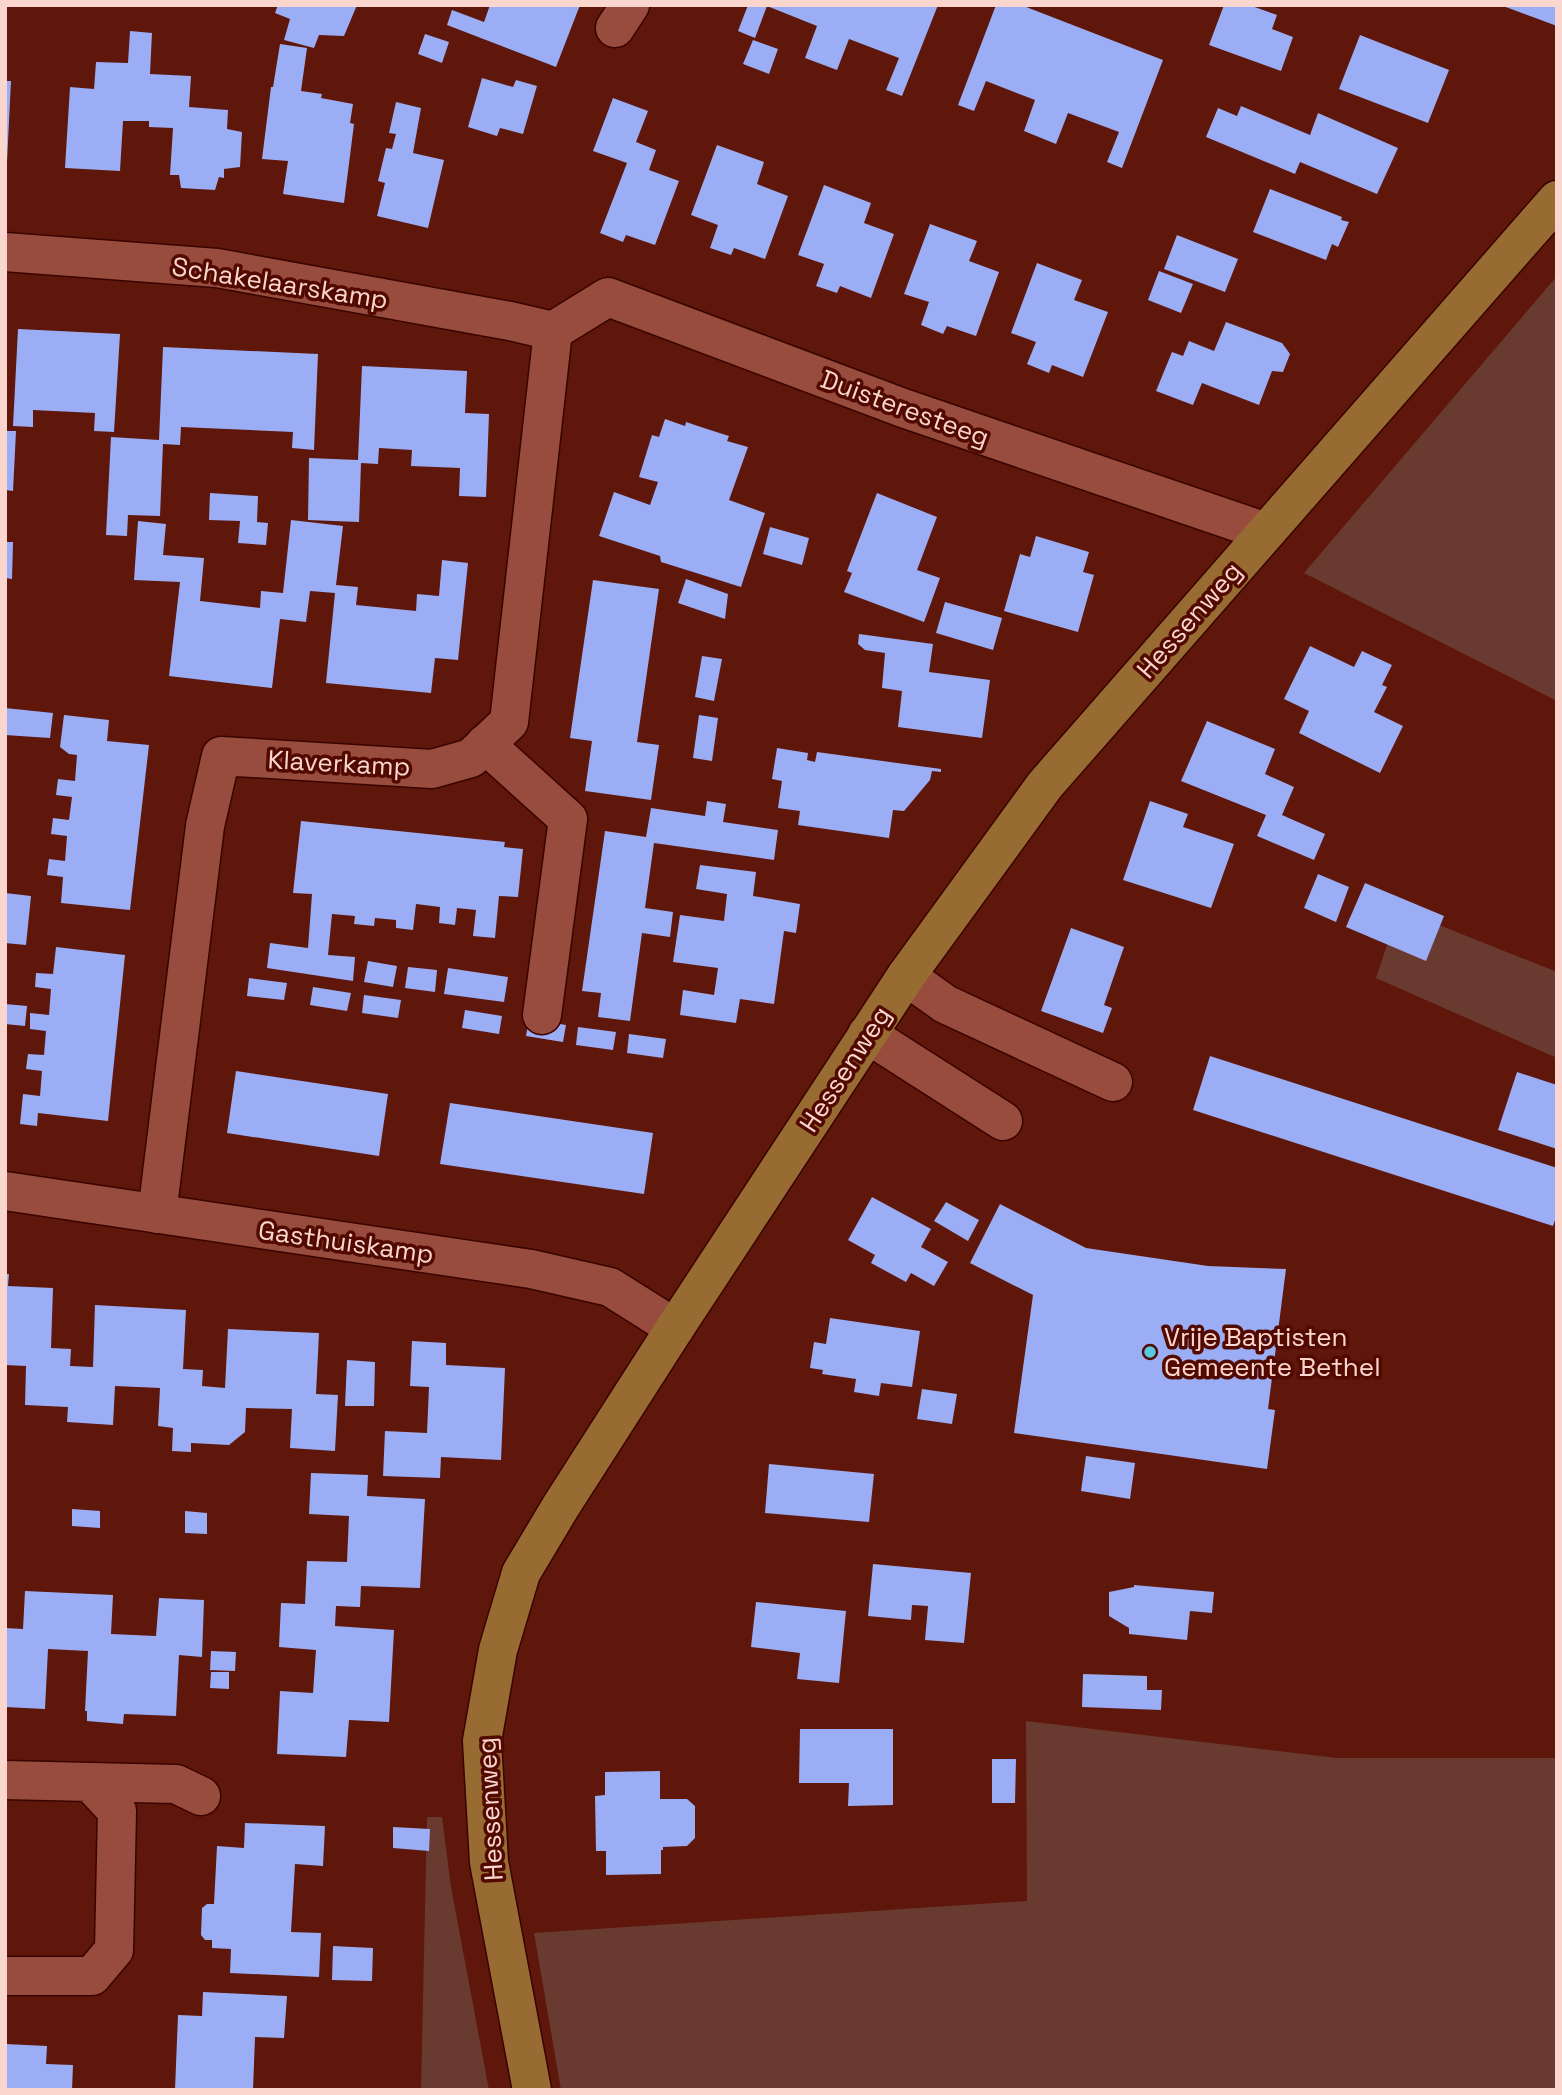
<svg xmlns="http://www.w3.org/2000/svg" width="1562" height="2095" viewBox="0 0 1562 2095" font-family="'Space Grotesk',sans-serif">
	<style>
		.green { fill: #693a30 }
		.building { fill: #9badf5 }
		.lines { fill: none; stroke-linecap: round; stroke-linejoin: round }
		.minor-casing { stroke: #390400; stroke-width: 41 }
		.major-casing { stroke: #390400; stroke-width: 41 }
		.minor { stroke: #974c3d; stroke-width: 38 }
		.major { stroke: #986b33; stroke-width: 38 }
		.poi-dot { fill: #55cae0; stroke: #510900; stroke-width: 2.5 }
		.labels { text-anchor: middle; stroke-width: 7; stroke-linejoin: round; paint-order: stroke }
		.street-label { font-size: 26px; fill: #fad6ce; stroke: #510900 }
		.poi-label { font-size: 26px; fill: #fad6ce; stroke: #510900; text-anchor: start }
	</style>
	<rect width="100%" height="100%" fill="#5e170a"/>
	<g class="green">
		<polygon points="1557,276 1557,701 1304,573"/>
		<polygon points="1399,909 1557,972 1557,1058 1376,978"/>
		<polygon points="1026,1721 1337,1758 1557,1758 1557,2090 561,2090 534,1933 1027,1901"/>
		<polygon points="427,1817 442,1817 451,1887 489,2090 421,2090"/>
	</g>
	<g class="building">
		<polygon points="278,5 357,5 344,36 319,35 314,48 284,40 290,19 275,13"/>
		<polygon points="490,5 580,5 556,67 447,25 452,10 484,22"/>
		<polygon points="748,5 938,5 902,96 886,90 899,58 849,39 837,70 805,58 817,26 767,6 755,38 738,31"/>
		<polygon points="996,5 1021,5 1163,60 1122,168 1107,162 1119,132 1068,113 1056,144 1024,131 1035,100 986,81 974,111 958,105"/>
		<polygon points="1224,5 1249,5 1277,15 1272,29 1293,37 1281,71 1209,45"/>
		<polygon points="1503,5 1557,5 1557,26 1503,6"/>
		<polygon points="130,31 152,33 150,74 191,76 189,107 228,110 227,129 242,132 240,167 224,169 224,178 219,177 215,190 181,188 179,175 170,175 173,128 149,127 149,121 123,121 120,171 65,168 70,87 94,89 96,62 128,63"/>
		<polygon points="425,34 449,42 442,63 418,54"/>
		<polygon points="1360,35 1449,70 1428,123 1339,89"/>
		<polygon points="753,40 778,49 769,74 743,64"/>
		<polygon points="280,44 307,48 301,91 322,94 321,98 353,104 350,123 354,124 344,203 283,194 288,161 262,159 271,87 273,87"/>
		<polygon points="482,78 513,87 516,80 537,86 523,134 500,128 497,136 468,127"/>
		<polygon points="5,81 11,81 7,162 5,162"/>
		<polygon points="613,98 648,111 636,142 656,150 649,170 679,181 655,245 626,235 623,242 600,233 627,163 593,151"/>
		<polygon points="396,102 421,108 413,153 444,160 428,228 377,216 385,183 378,181 386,148 392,149 396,134 389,133"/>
		<polygon points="1241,106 1310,135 1318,113 1398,148 1377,194 1300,162 1295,174 1206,137 1218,108 1237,116"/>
		<polygon points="717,145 764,162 757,184 788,196 765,259 734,248 731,255 710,248 718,225 691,215"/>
		<polygon points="824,185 871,203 864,223 894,234 871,298 840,286 837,293 816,286 824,264 798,255"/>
		<polygon points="1270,189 1342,217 1341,220 1349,222 1338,247 1332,244 1326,260 1253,232"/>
		<polygon points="930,224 977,241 969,261 999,272 976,336 947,326 943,334 921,325 929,302 904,294"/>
		<polygon points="1177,235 1238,259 1225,292 1164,269"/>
		<polygon points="1037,263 1082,280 1074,300 1108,312 1083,377 1052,365 1049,373 1027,364 1036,342 1011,333"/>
		<polygon points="1159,271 1193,284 1181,313 1148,300"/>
		<polygon points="1226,322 1282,343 1290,354 1283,372 1272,371 1259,405 1202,383 1193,405 1156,391 1172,352 1183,356 1189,341 1214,351"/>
		<polygon points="18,329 120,334 114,432 94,431 95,413 33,410 33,427 13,426"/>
		<polygon points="163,347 318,354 314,450 292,448 293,432 181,427 180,445 163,444 160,516 128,515 127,536 106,535 111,437 159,440"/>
		<polygon points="362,366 467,371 465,413 489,414 486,497 459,496 460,468 411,466 412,450 379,448 378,464 361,463 359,522 308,520 309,458 358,460"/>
		<polygon points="665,419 685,426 686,422 707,429 729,436 727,441 748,447 729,500 765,513 741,587 661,562 660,556 599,536 614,492 650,505 658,482 639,477 652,435 659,437"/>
		<polygon points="5,431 16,431 13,491 5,490"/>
		<polygon points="210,493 258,496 257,522 268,523 266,545 238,543 240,521 209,520"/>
		<polygon points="877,493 937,517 917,570 940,578 924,622 844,592 852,573 847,571"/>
		<polygon points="291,520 343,526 336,585 358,587 356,605 416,611 417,594 439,596 442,560 468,563 458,660 435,658 431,693 326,683 335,593 310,591 306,622 280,619 272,688 169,676 180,582 134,580 138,521 166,524 163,555 204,558 200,601 260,608 261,591 283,593"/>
		<polygon points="770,527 809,538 802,565 763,554"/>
		<polygon points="1036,536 1089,552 1083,572 1094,575 1078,632 1004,611 1020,554 1030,557"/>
		<polygon points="5,542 13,542 12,579 5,578"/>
		<polygon points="686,579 728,594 725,619 678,603"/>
		<polygon points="593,580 659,589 637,742 659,745 651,800 585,791 592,741 570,738"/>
		<polygon points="945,602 1002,618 993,650 936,633"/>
		<polygon points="859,634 933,644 929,672 990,680 982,738 898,727 902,691 882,688 885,653 865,650 858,644"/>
		<polygon points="1310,646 1354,667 1362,651 1392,665 1382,685 1387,687 1374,712 1403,726 1380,773 1299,733 1309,711 1284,699"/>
		<polygon points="702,656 722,659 714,701 695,697"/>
		<polygon points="5,708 53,713 50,738 5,735"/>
		<polygon points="64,715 109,720 107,741 149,745 130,910 61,903 63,877 47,875 49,859 65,861 67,836 51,834 53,818 69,820 72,797 56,795 58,779 75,781 77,755 69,754 60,747"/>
		<polygon points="699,715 718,718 712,761 693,758"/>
		<polygon points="1207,721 1275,749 1265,774 1294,787 1282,815 1325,834 1314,860 1257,836 1266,815 1181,781"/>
		<polygon points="777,748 808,753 807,760 815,762 817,752 941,769 941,772 932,771 930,780 904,811 893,810 889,838 798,825 800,811 778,808 782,781 772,779"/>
		<polygon points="707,801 726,804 723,822 778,830 774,860 654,843 645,908 673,912 670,937 642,933 630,1021 598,1017 601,993 582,991 605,831 646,837 651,808 705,816"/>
		<polygon points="1150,801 1188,814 1183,827 1234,844 1211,908 1123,880"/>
		<polygon points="301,821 505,842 504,847 523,849 518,897 499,896 495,938 473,936 476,910 457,908 455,925 439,923 440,907 416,904 413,930 396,928 396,920 375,918 374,926 354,924 355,916 332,914 328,955 355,957 353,981 267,968 270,943 308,948 312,894 293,893"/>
		<polygon points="700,865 756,872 753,896 800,904 796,933 784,931 774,1004 740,999 736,1023 680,1015 683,990 714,995 718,968 673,962 680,915 724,921 727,894 696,889"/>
		<polygon points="1318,874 1349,887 1336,922 1304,908"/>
		<polygon points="1365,883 1444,916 1426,961 1346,927"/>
		<polygon points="5,893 31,896 26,945 5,943"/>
		<polygon points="1071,928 1124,947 1104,1005 1112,1008 1103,1033 1041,1011"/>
		<polygon points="56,947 125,955 108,1121 38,1113 37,1126 20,1124 23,1094 40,1096 42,1071 26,1069 28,1054 44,1055 46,1031 30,1029 30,1013 49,1015 51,989 35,987 36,973 53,974"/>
		<polygon points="368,961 397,966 393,987 364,982"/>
		<polygon points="408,967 437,970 435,992 405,988"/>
		<polygon points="448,968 508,977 504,1002 444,994"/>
		<polygon points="249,978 287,983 284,1000 247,996"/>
		<polygon points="313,987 351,993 347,1011 310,1005"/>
		<polygon points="364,995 401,1000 398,1018 362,1013"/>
		<polygon points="5,1004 27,1006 25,1026 5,1024"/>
		<polygon points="465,1010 502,1016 499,1034 462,1028"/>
		<polygon points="529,1019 566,1025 563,1042 526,1036"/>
		<polygon points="578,1027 616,1032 613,1050 576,1045"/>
		<polygon points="629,1034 666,1039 663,1058 627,1053"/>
		<polygon points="1210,1056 1557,1168 1557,1214 1553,1226 1193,1110"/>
		<polygon points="236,1071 388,1094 379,1156 227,1133"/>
		<polygon points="1517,1072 1557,1085 1557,1149 1498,1130"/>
		<polygon points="450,1103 653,1133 644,1194 440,1164"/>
		<polygon points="872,1197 931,1229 921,1247 948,1262 934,1286 911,1273 906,1282 871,1263 875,1255 848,1240"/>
		<polygon points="946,1202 979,1220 968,1241 934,1221"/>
		<polygon points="1000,1204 1086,1248 1208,1266 1286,1269 1268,1409 1275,1410 1267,1469 1014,1433 1033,1295 970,1263"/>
		<polygon points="5,1274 9,1274 8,1286 53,1288 51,1348 71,1349 70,1366 93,1367 95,1305 186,1310 183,1369 203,1370 202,1386 225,1388 228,1329 319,1333 316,1394 338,1395 335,1451 290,1448 292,1409 246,1408 245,1432 229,1445 191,1443 191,1452 172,1451 173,1428 158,1426 160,1388 115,1386 113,1425 67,1422 68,1407 25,1405 26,1366 5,1365"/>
		<polygon points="830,1318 920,1331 912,1387 881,1383 879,1396 854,1392 856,1379 822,1374 823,1370 810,1368 814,1342 826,1344"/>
		<polygon points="412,1341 446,1343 446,1365 505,1368 501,1460 441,1457 440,1478 383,1476 385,1431 427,1433 429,1387 410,1386"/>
		<polygon points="347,1360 375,1362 374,1406 345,1406"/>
		<polygon points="922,1389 957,1394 952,1424 917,1419"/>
		<polygon points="1086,1456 1135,1463 1130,1499 1081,1491"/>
		<polygon points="769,1464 874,1474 869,1522 765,1513"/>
		<polygon points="311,1473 368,1475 367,1496 425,1499 420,1588 361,1586 360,1607 336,1606 335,1626 394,1630 389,1722 349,1720 346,1757 277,1754 280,1691 313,1693 316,1650 279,1647 281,1603 305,1604 307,1561 347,1562 349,1516 309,1514"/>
		<polygon points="72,1509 100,1511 100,1528 72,1526"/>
		<polygon points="185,1511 207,1513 207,1534 185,1533"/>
		<polygon points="873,1564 971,1573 964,1643 925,1640 928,1606 912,1605 911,1620 868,1616"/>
		<polygon points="1134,1585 1214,1592 1212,1613 1190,1611 1187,1640 1129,1634 1129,1628 1109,1616 1109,1592 1134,1587"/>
		<polygon points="25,1591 113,1595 111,1634 156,1636 159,1598 204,1600 202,1657 179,1655 176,1716 124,1714 123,1724 87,1721 87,1711 85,1711 88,1651 48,1649 45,1709 5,1707 5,1628 23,1629"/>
		<polygon points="756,1602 846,1611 839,1683 797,1679 800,1653 751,1647"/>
		<polygon points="211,1651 236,1652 235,1671 210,1670"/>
		<polygon points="211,1672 229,1672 229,1689 210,1688"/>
		<polygon points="1083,1674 1147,1676 1147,1690 1162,1690 1161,1710 1082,1707"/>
		<polygon points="800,1729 893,1729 893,1805 848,1806 849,1783 799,1783"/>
		<polygon points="992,1759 1016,1759 1015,1803 992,1803"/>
		<polygon points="660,1771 660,1799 687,1799 695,1806 695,1838 687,1846 663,1847 663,1850 661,1850 661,1874 606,1875 606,1851 596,1851 595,1796 605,1795 605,1772"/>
		<polygon points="245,1823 325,1826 323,1866 295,1864 291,1932 321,1933 319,1977 230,1973 231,1949 212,1948 212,1940 205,1940 201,1935 202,1908 207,1904 214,1904 217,1846 244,1848"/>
		<polygon points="393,1827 430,1829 429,1851 393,1848"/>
		<polygon points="333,1946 373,1948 372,1981 332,1980"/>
		<polygon points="203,1992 287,1996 284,2038 255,2037 253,2090 175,2090 178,2015 202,2016"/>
		<polygon points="5,2044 47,2046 46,2064 73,2065 72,2090 5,2090"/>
	</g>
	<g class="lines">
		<g class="minor-casing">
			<g id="minor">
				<polyline points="615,28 630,5"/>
				<polyline points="5,252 217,268 510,321 553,331"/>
				<polyline points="553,331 608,297 903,408 1266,532"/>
				<polyline points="485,744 568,819 542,1015"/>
				<polyline points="906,976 945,1004 1113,1082"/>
				<polyline points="867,1034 1003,1121"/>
				<polyline points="5,1191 531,1269 610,1287 675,1328"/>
				<polyline points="157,1214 205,826 221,756 432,769 471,758 509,722 553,331"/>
				<polyline points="5,1780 90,1782 117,1811 114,1950 92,1976 5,1976"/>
				<polyline points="90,1782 176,1784 201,1796"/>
			</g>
		</g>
		<g class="major-casing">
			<polyline id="major" points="532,2090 489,1862 482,1741 498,1650 521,1573 561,1506 675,1328 906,976 1045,785 1557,200"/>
		</g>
		<use href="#minor" class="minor"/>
		<use href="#major" class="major"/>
	</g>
	<circle class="poi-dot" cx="1150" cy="1352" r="7"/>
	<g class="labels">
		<g class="street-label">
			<text transform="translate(280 283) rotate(9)" y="9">Schakelaarskamp</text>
			<text transform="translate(905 408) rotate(20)" y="9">Duisteresteeg</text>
			<text transform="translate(1189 620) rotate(-49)" y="9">Hessenweg</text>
			<text transform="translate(339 763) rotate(3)" y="9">Klaverkamp</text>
			<text transform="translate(845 1069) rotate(-57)" y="9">Hessenweg</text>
			<text transform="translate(346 1242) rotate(8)" y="9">Gasthuiskamp</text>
			<text transform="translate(490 1809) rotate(-93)" y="9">Hessenweg</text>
		</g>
		<g class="poi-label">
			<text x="1164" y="1346">Vrije Baptisten<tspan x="1164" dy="30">Gemeente Bethel</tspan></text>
		</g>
	</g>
	<rect width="1562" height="2095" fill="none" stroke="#fad6ce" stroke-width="14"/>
</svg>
